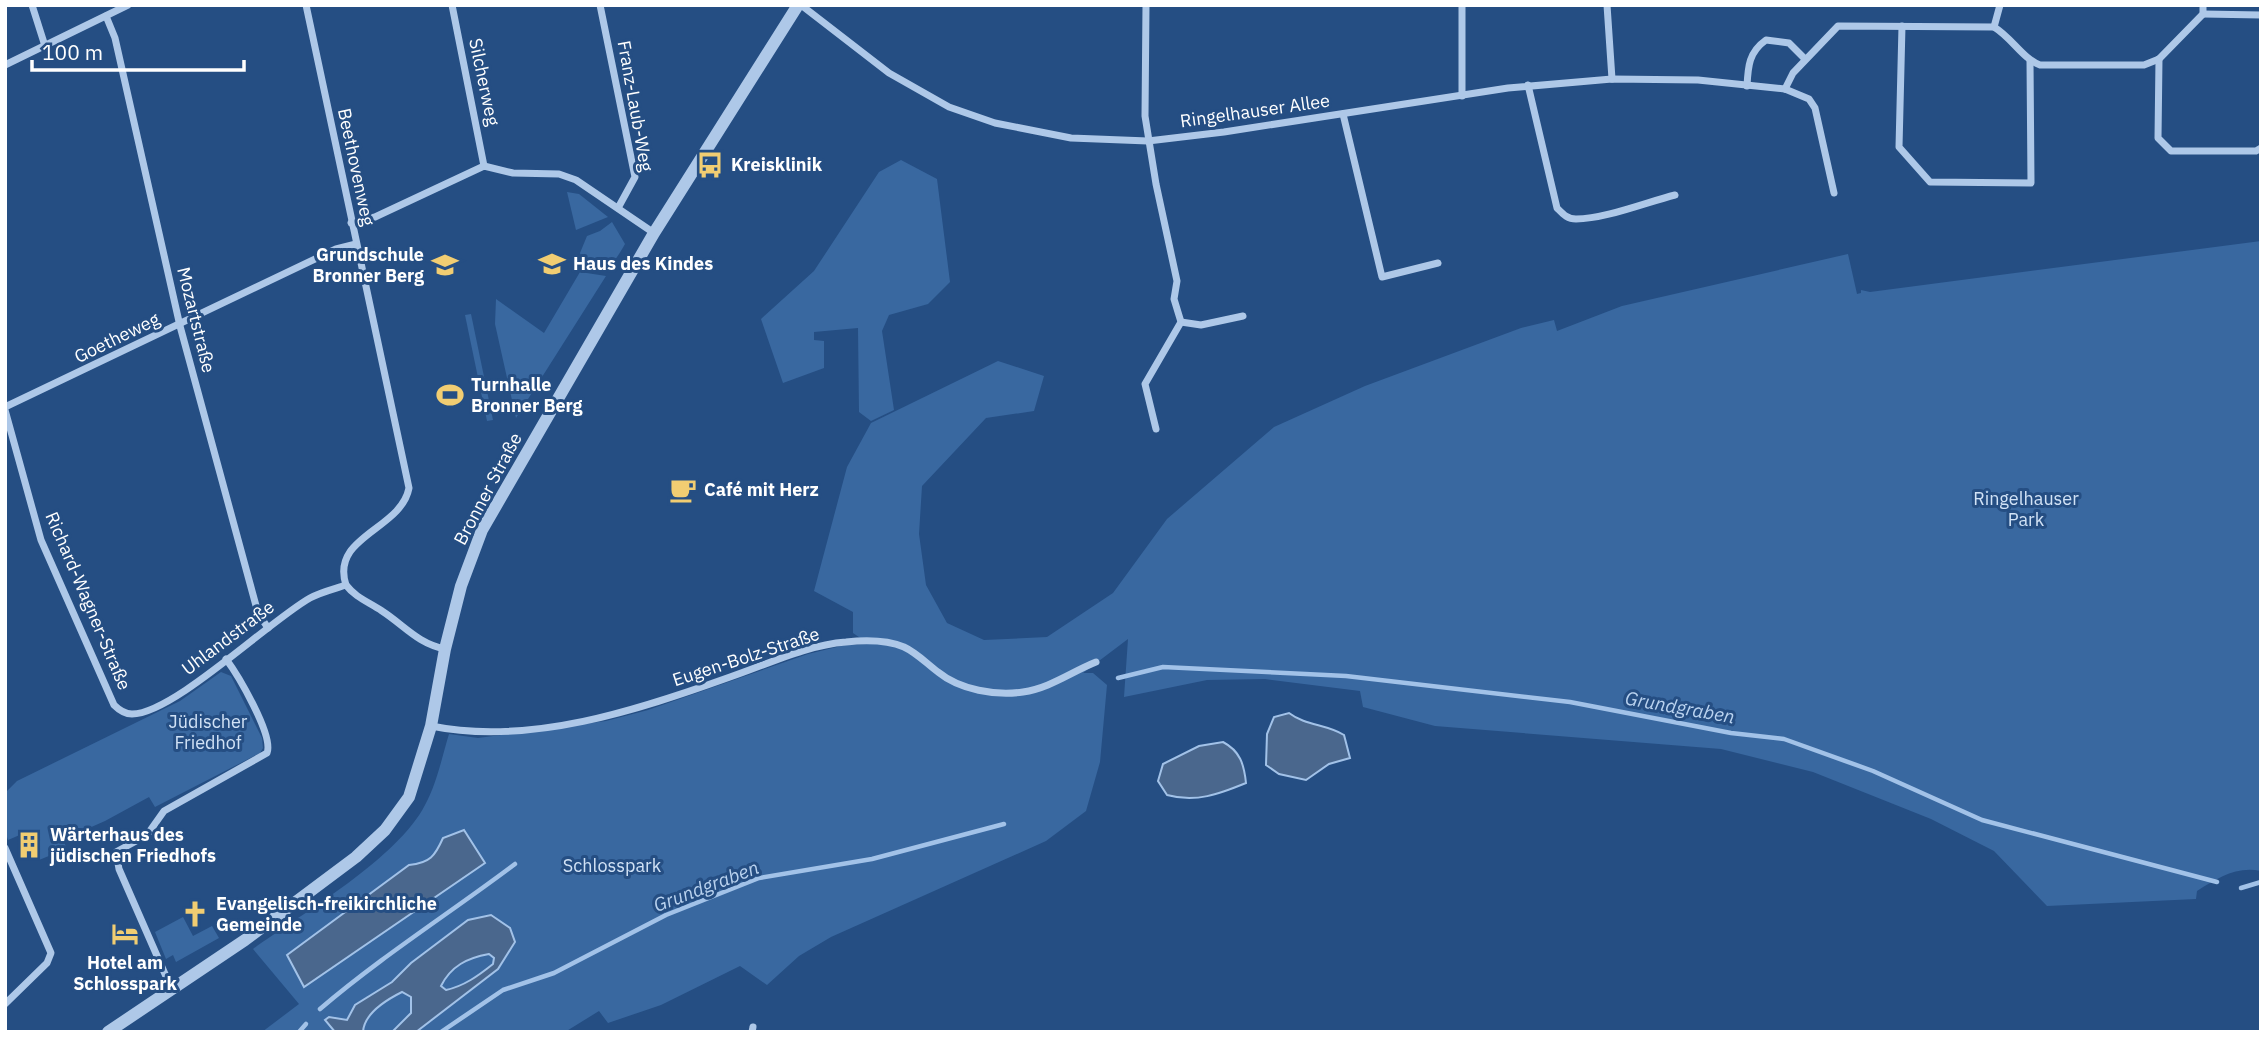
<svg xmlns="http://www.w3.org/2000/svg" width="2266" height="1037" viewBox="0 0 2266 1037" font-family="'IBM Plex Sans',sans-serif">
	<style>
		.green { fill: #3968a0 }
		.water { fill: #4a678d; stroke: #a2c2e8; stroke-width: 2; fill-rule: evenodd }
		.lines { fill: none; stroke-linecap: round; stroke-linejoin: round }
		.stream { stroke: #a2c2e8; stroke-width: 4.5 }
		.minor { stroke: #aec8e8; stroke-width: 7 }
		.tertiary { stroke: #aec8e8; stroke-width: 12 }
		.labels { text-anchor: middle; stroke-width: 6; stroke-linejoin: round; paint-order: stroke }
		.street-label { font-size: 18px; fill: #fff; stroke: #254e83 }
		.poi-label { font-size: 18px; font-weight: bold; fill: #fff; stroke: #254e83; text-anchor: start }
		.park-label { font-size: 18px; fill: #d1e2f6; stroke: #254e83 }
		.water-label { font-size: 19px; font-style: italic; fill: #b9d2ef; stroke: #254e83 }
	</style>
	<rect width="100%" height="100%" fill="#254e83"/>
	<g class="green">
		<polygon points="901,160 937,179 950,282 928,304 889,315 882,331 894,410 871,421 859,412 858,328 814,332 814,340 824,341 824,368 783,383 761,319 814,271 879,172"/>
		<polygon points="567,192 579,194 608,217 576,230"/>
		<path d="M612,222l13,22c-10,18 -18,29 -40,26l-5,-17 7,-17 13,-5z"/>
		<path d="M2261,241v630c-25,-5 -43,7 -64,20l-1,8 -149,7 -53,-55 -63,-32 -118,-47 -92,-23 -286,-23 -72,-19 -3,-16 -95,-12 -58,1 -83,17 4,-58 -45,34h10l14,12 -7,77 -14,49 -40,30 -215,96 -32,19 -32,29 -27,-19 -79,39 -53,18 -9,-12 -34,21h-303l37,-28 -46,-55c50,-36 145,-91 172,-144 12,-22 17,-48 24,-71l29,4 128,-17 42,-11 160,-56 37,-9 24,-1 -16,-11v-21l-39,-21 33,-124 24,-44 127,-62 46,15 -10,35 -48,7 -64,68 -3,48 7,51 21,38 37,17 63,-3 66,-44 54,-74 107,-92 91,-41 156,-58 33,-8 3,11 65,-25 226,-52 9,40 4,-1v-3l9,2z"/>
		<polygon points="580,272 606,276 516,418 495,324 496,299 544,333"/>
		<polygon points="471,314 493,420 487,421 465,315"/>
		<polygon points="221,672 231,676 262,738 263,748 260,753 155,807 149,797 105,821 64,839 66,849 39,860 29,831 8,840 5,831 5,793 17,781 180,701"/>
		<polygon points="183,917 193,936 212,926 219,938 176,962 173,955 166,959 155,932"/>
	</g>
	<g class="water">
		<path d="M1289,713c17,13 37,11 55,22l6,23 -21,6 -23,16 -27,-6 -13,-9 1,-31 7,-17z"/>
		<path d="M1223,742c17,9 21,22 23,41 -27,11 -50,20 -79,12l-9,-14 5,-17 36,-18z"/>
		<path d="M464,830l21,33 -181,124 -17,-32 122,-90c21,-2 26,-9 34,-27z"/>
		<path d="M491,915l19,13 5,14 -17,27 -82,63h-24l19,-19v-16l-9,-5c-16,8 -38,22 -39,40h-28l-10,-12 4,-3 18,3 8,-15 37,-23 19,-19 57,-43zM489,954l5,4 -1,6c-15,12 -29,22 -47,26l-5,-4c10,-20 26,-28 48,-32z"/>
	</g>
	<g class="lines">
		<g class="stream">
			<polyline points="1118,678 1163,667 1346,676 1570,702 1731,733 1784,739 1873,771 1982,820 2217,882"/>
			<polyline points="2241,888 2261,882"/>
			<path d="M320,1009c62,-53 130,-96 195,-145"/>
			<polyline points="299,1032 306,1024"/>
			<polyline points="441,1032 503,990 554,973 666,915 759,878 872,859 1004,824"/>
		</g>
		<g class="minor">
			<polyline points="32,5 45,46"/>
			<path d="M306,5l103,483c-8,42 -79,48 -63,97"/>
			<polyline points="452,5 484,166"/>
			<polyline points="600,5 635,177 618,208"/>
			<polyline points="801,5 889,73 949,107 995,123 1071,138 1148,141 1224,132 1508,88 1612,79 1698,80 1785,89 1809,99 1815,108 1834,193"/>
			<polyline points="1146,5 1145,116 1156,184 1177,281 1174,299 1181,322 1145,384 1156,429"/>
			<polyline points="1462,5 1462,96"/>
			<polyline points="1607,5 1612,79"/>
			<polyline points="2203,14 2261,15"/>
			<polyline points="106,16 115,38 180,326 258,613 268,628"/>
			<polyline points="1902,26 1899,147 1930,182 2031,183 2030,61"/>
			<polyline points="1994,27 2000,5"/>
			<polyline points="2159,59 2158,138 2171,151 2256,151 2261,148"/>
			<polyline points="5,65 128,5"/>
			<path d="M1528,85l29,123c6,6 10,11 19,11 29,0 71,-17 99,-24"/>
			<path d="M1747,86c1,-20 2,-34 19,-46l23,3 16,16"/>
			<path d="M1785,89l8,-16 45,-47 156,1c18,11 28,31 46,38h104l15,-6 44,-45v-9"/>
			<polyline points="1343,114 1382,277 1438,263"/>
			<polyline points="351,223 375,217 484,166 513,173 559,174 576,180 654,233"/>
			<polyline points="1181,322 1201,325 1243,316"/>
			<polyline points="5,407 336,249 356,244"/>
			<path d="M5,410l36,130 73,165c5,5 10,9 18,9 41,0 137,-93 178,-116 11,-6 24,-9 36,-13 10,13 23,17 36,26 23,15 35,32 63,38"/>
			<path d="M431,726c99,20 207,-16 299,-49 38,-13 77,-32 116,-35 18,-2 41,-2 58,5 13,6 23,17 34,25 22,18 58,24 85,20 27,-4 48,-20 73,-30"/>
			<polyline points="5,848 51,953 47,963 5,1004"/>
			<path d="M172,990l-53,-121 -3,-17 31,-17 17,-24 103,-58c7,-17 -29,-78 -41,-94"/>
			<polyline points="752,1032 753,1027"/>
		</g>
		<polyline class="tertiary" points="108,1032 245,940 356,857 385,830 409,797 431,726 445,649 461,586 482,530 654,233 798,5"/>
	</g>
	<defs>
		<g id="bus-bare" transform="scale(2.1)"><path d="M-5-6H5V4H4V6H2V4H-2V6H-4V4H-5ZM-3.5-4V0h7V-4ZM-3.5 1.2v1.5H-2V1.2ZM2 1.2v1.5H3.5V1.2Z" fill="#f1cd72" stroke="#254e83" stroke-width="2.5" paint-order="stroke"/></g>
		<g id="school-bare" transform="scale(2.1)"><path d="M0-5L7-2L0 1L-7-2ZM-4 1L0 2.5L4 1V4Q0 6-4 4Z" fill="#f1cd72" stroke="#254e83" stroke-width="2.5" paint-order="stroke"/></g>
		<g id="stadium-bare" transform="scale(2.1)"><path d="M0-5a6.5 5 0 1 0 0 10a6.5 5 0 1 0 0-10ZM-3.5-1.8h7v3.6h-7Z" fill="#f1cd72" stroke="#254e83" stroke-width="2.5" paint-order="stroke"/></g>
		<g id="cafe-bare" transform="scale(2.1)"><path d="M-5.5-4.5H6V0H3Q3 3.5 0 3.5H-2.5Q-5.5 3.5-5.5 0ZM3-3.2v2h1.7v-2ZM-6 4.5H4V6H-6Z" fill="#f1cd72" stroke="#254e83" stroke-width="2.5" paint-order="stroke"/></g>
		<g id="building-bare" transform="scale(2.1)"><path d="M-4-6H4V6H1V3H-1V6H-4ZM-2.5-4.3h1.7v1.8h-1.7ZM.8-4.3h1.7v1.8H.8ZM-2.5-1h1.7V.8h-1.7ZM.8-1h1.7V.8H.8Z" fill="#f1cd72" stroke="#254e83" stroke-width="2.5" paint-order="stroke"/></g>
		<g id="church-bare" transform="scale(2.1)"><path d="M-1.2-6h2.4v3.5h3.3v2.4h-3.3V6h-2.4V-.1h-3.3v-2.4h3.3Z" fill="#f1cd72" stroke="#254e83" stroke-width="2.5" paint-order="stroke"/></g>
		<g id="hotel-bare" transform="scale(2.1)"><path d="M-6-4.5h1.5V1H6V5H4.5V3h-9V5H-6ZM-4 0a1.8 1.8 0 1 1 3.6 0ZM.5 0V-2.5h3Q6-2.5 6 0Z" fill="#f1cd72" stroke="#254e83" stroke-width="2.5" paint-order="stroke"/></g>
	</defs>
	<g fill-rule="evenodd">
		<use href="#bus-bare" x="710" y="165"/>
		<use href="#school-bare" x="552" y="264"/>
		<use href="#school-bare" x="445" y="265"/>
		<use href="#stadium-bare" x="450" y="395"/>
		<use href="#cafe-bare" x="683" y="490"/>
		<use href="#building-bare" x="29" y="845"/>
		<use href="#church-bare" x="195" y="914"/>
		<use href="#hotel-bare" x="125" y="934"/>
	</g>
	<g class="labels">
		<g class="street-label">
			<text transform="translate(484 82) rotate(78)" y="6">Silcherweg</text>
			<text transform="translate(635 106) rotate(80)" y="6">Franz-Laub-Weg</text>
			<text transform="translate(1255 111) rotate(-8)" y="6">Ringelhauser Allee</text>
			<text transform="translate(356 167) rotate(78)" y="6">Beethovenweg</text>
			<text transform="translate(196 320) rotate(76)" y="6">Mozartstraße</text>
			<text transform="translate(117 338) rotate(-26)" y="6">Goetheweg</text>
			<text transform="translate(488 489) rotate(-62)" y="6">Bronner Straße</text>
			<text transform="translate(88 601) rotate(67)" y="6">Richard-Wagner-Straße</text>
			<text transform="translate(228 638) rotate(-37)" y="6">Uhlandstraße</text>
			<text transform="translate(746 657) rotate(-18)" y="6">Eugen-Bolz-Straße</text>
		</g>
		<g class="poi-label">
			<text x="731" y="171">Kreisklinik</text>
			<text x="424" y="261" text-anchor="end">Grundschule<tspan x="424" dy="21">Bronner Berg</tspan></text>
			<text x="573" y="270">Haus des Kindes</text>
			<text x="471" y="391">Turnhalle<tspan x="471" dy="21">Bronner Berg</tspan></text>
			<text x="704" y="496">Café mit Herz</text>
			<text x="50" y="841">Wärterhaus des<tspan x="50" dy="21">jüdischen Friedhofs</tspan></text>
			<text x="216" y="910">Evangelisch-freikirchliche<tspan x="216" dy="21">Gemeinde</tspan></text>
			<text x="125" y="969" text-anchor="middle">Hotel am<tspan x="125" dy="21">Schlosspark</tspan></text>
		</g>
		<g class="park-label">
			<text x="2026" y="505">Ringelhauser<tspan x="2026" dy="21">Park</tspan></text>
			<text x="208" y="728">Jüdischer<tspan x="208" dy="21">Friedhof</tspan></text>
			<text x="612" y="872">Schlosspark</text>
		</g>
		<g class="water-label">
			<text transform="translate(1680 707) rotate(10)" y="7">Grundgraben</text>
			<text transform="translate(706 886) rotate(-21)" y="7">Grundgraben</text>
		</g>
	</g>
	<rect width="2266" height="1037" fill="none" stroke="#ffffff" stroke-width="14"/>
	<path d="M32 60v10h212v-10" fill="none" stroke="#ffffff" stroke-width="3.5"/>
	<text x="42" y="60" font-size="21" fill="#ffffff" stroke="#254e83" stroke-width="5" paint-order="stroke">100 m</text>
</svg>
